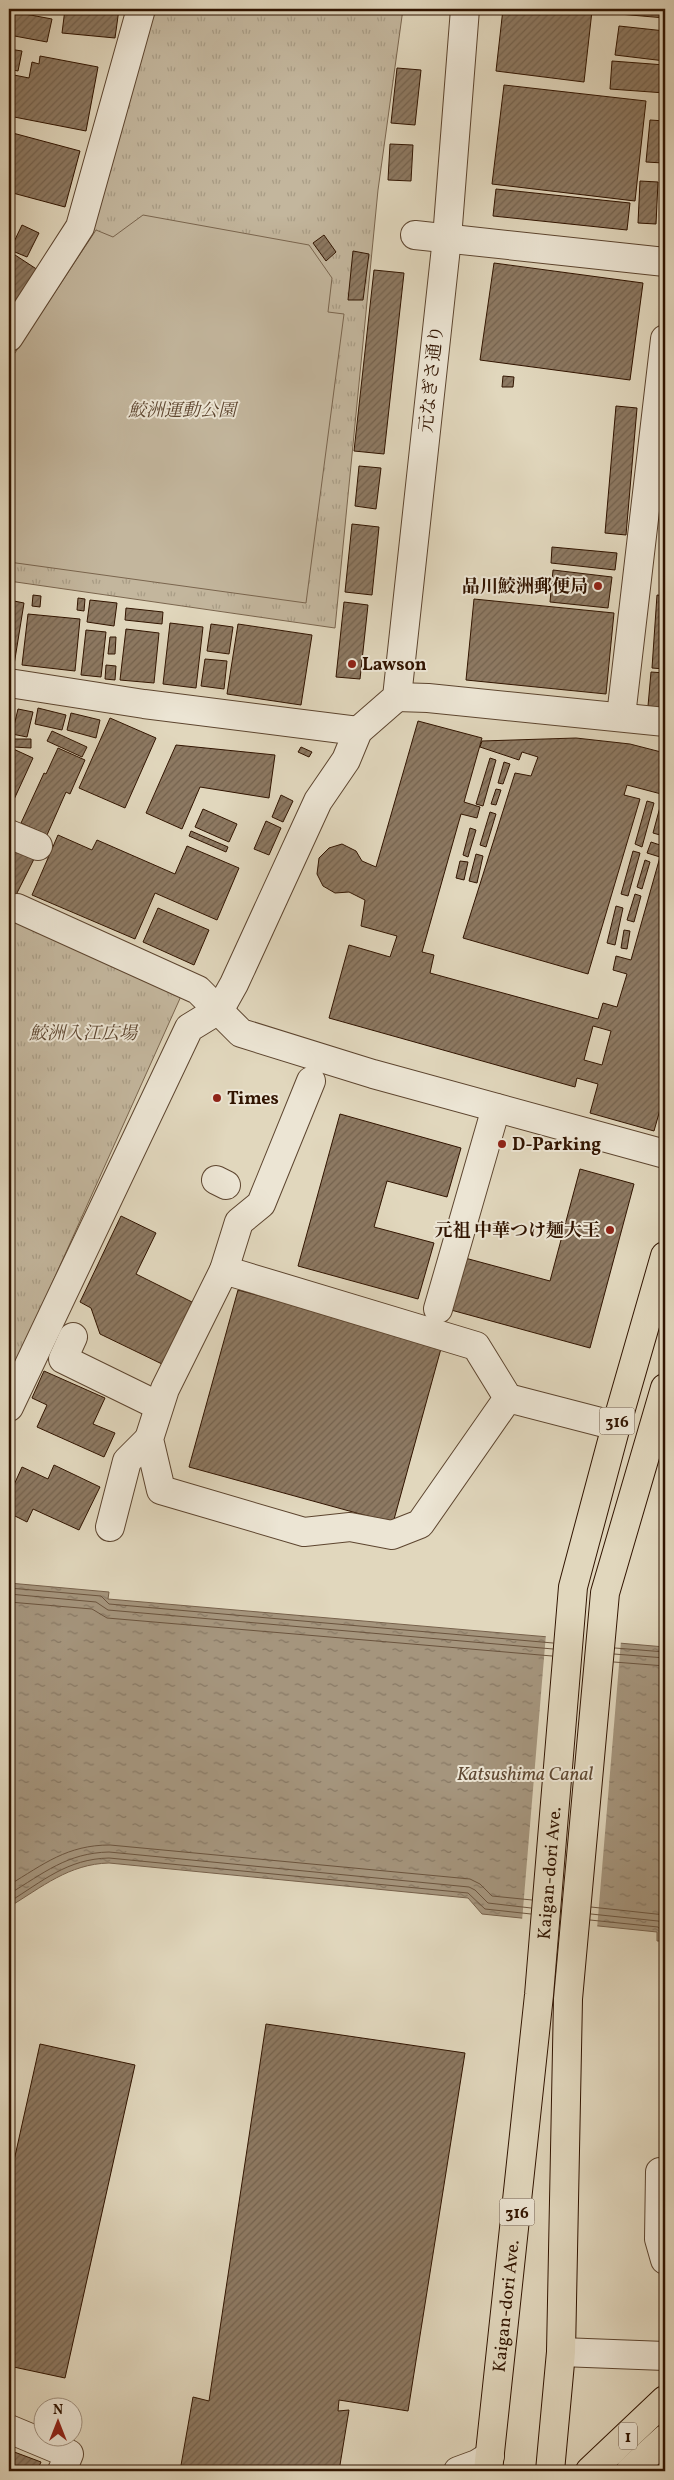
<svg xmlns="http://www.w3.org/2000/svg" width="674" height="2480" viewBox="0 0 674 2480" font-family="Vollkorn,'Noto Serif JP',serif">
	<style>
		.park { fill: url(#park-tufts); stroke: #7a654e }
		.garden { fill: #c3b69d; stroke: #7a654e }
		.water { fill: url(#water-ripples); stroke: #77614b }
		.pier { fill: #e1d7bd }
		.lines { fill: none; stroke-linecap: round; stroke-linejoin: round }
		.shore { stroke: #6b543e; stroke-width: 1 }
		.building { fill: url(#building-hatch); stroke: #311400; fill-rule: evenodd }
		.minor-casing { stroke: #5d452f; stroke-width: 30 }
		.major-casing { stroke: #311400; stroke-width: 30 }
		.highway-casing { stroke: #311400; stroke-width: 30 }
		.minor { stroke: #ece5d4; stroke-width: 28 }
		.major { stroke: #e1d7bd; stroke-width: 28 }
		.highway { stroke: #e1d7bd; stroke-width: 28 }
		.poi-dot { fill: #8f2418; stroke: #ece5d4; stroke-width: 2 }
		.labels { text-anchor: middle; stroke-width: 4; stroke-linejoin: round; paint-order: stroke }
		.shield { fill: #ece5d4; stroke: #695340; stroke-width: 1 }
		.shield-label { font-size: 16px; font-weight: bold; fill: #311400 }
		.street-label { font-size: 18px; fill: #311400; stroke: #ece5d4 }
		.park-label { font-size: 18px; font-style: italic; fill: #5d452f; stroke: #ece5d4 }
		.poi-label { font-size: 18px; font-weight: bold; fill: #311400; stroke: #ece5d4; text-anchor: start }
		.water-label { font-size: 19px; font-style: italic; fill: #5f4832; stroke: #ece5d4 }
	</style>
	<defs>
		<pattern id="park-tufts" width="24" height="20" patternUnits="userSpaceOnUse" patternTransform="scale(1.25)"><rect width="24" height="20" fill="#c3b69d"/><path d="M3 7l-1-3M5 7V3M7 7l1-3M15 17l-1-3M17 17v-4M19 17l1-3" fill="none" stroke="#a89c85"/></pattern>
		<pattern id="water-ripples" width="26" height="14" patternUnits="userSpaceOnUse" patternTransform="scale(1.25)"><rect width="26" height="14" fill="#a5957d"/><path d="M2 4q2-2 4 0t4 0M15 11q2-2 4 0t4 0" fill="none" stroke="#877864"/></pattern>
		<pattern id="building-hatch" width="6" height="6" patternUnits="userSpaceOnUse" patternTransform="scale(1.25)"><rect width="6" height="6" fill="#8d7962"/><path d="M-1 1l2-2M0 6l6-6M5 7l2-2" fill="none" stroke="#74624e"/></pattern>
	</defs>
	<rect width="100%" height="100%" fill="#e1d7bd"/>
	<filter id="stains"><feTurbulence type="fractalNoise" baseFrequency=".004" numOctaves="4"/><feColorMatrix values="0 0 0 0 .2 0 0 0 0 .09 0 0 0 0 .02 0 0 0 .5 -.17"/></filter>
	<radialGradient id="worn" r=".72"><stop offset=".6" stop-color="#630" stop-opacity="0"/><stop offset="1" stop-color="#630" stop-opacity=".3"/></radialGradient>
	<g class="park">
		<polygon points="149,9 403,9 378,190 335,628 9,581 9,358 86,237"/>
		<polygon points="13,920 182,994 9,1379 9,929"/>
	</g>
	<polygon class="garden" points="143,215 309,245 332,278 328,312 344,314 306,603 9,562 9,362 96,230 113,237"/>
	<path class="water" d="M9,1583l100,9 -1,7 557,48v294h-8v-9l-175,-18 -14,-16 -359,-35c-40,1 -67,24 -100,44z"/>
	<polygon class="pier" points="546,1634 621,1641 597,1929 522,1921"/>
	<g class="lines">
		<g class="shore">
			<polyline points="9,1588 101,1596 109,1604 553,1643"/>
			<polyline points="9,1594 96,1602 108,1610 553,1649"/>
			<polyline points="9,1602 92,1609 107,1618 552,1656"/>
			<polyline points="615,1648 665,1652"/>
			<polyline points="614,1654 665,1658"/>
			<polyline points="614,1662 665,1666"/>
			<path d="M9,1885c35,-21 58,-40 101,-40l360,34 10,5 12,12 40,4"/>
			<path d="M9,1894c35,-21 58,-41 100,-42l360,35 6,3 13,13 43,5"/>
			<path d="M9,1902c34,-21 58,-43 100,-44l359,35 17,16 46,5"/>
			<polyline points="591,1907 665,1915"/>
			<polyline points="591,1914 658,1921 665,1924"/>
			<polyline points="590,1920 658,1927 665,1936"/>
		</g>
	</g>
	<g class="building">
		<polygon points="65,9 119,9 115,38 62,33"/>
		<polygon points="503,9 572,9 592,11 584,82 496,71"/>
		<polygon points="619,9 665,9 665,18 619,14"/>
		<polygon points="9,11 52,19 47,42 9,35"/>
		<polygon points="619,26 665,31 665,61 615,55"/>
		<polygon points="9,49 22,51 18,71 9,69"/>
		<polygon points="40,56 98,67 86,131 9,116 9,74 29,78 32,62 39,64"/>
		<polygon points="612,61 665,65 665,93 610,89"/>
		<polygon points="397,68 421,70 415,125 391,123"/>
		<polygon points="504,85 646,101 635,201 492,184"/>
		<polygon points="650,120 665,121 663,163 646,162"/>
		<polygon points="9,132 80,151 65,207 9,192"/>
		<polygon points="390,144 413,145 411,181 388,180"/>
		<polygon points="640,181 658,182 656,224 638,223"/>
		<polygon points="496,189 630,203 627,230 493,216"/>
		<polygon points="22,225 39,233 27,257 10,250"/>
		<polygon points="324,235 336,252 326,261 313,243"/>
		<polygon points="353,251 369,254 363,300 348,300"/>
		<polygon points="12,253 41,272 9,320 9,257"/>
		<polygon points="494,263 643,283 630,380 480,360"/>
		<polygon points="374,270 404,273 384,454 354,451"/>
		<polygon points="503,376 514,377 513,387 502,387"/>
		<polygon points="616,406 637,408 626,535 605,533"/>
		<polygon points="359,466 381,468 376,509 355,506"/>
		<polygon points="352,524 379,527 372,595 345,592"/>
		<polygon points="552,547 617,553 615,570 551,563"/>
		<polygon points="553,570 612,577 608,608 550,602"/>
		<polygon points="33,595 41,596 40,607 32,606"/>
		<polygon points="657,595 665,596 665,669 652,668"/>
		<polygon points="78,598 85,599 84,611 77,610"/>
		<polygon points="474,599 614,613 606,694 466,680"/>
		<polygon points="9,600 24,603 14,665 9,665"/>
		<polygon points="90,600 117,603 114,626 87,622"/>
		<polygon points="344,602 368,605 360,679 336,677"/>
		<polygon points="126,608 163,612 162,624 125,620"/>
		<polygon points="28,614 80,619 75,671 22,665"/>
		<polygon points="170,623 203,627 196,688 163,684"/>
		<polygon points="211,624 233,627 229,654 207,651"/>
		<polygon points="238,624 312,635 301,705 227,694"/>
		<polygon points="126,629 159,633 154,683 120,680"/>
		<polygon points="86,630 106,632 101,677 81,675"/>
		<polygon points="110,637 116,637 115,654 108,654"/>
		<polygon points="205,659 227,661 224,689 201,686"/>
		<polygon points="106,665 116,666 115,680 105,679"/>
		<polygon points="651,672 665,673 665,708 648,706"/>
		<polygon points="38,708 66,715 62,730 35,724"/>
		<polygon points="18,709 33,712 27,737 12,734"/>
		<polygon points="71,713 100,720 96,738 67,730"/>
		<polygon points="110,718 156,738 125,808 79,788"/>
		<path d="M418,721l64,17 -18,64 16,5 -3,11 -16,-4 -39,138 12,3 -4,18 168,46 5,-16 14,4 10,-33 -14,-4 3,-14 15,4 29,-103 -13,-4 4,-11 12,4 2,-9v255l-11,39 -64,-18 8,-29 -21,-6 -2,9 -246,-69 20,-73 41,12 7,-21 -36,-10 4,-26 -16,-8 -14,1 -12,-7 -6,-12 2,-16 10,-10 13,-4 14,7 6,10 14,6zM593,1026l18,5 -9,34 -18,-5z"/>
		<polygon points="52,731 87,747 82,757 47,741"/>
		<polygon points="576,738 630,744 665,753 665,795 627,785 624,795 640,799 588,974 463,938 515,773 531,776 538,757 522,752 519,760 480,747 482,741"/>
		<polygon points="13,739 31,739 31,748 13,747"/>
		<polygon points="176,745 275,755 269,798 200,787 182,829 146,813"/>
		<polygon points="9,747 33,758 11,806 9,805"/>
		<polygon points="301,747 312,752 309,757 298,752"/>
		<polygon points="58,748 85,760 70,794 66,792 47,835 21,823 44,773 46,774"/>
		<polygon points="490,758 496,760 483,806 476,804"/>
		<polygon points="504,762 510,764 503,784 498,783"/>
		<polygon points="496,789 501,790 496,805 491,804"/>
		<polygon points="281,795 293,801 283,822 272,817"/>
		<polygon points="647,801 654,803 642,847 635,844"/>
		<polygon points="660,807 665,808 660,835 653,833"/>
		<polygon points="203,809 237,824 229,842 195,827"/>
		<polygon points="490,812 496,814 486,847 480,845"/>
		<polygon points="266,821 281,828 269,855 254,849"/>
		<polygon points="470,828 476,830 468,857 463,855"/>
		<polygon points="191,831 228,847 226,852 189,836"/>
		<polygon points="58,835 92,850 97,840 175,874 187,846 239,868 217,920 155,893 135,939 32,895"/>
		<polygon points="9,844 35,857 9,909"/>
		<polygon points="633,851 640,853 628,896 621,894"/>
		<polygon points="476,854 483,856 477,883 469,881"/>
		<polygon points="645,860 650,862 642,889 637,887"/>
		<polygon points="460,861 468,862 464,880 456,878"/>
		<polygon points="635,894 641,896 634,922 627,920"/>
		<polygon points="616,906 623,908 615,945 607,943"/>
		<polygon points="158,908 209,930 194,965 143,942"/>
		<polygon points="624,930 630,931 627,949 621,948"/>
		<polygon points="340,1114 461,1148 447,1197 387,1181 374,1227 434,1243 418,1299 298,1266"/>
		<polygon points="580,1169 634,1184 590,1348 451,1310 465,1258 550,1281"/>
		<polygon points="121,1216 156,1233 136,1274 192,1302 162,1364 100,1334 91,1308 80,1302"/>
		<polygon points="238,1290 442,1345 393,1523 189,1467"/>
		<polygon points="44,1371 105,1398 93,1424 115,1433 104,1457 37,1427 47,1405 32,1398"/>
		<polygon points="54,1465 100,1487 79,1530 33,1509 27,1522 9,1513 9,1496 22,1467 48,1479"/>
		<polygon points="266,2024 465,2053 408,2411 339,2400 338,2411 349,2410 339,2471 180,2471 193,2397 209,2401"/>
		<polygon points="40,2044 135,2065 65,2378 9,2366 9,2183"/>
		<polygon points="9,2450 41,2462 37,2471 9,2471"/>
	</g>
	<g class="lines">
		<g class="minor-casing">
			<g id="minor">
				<polyline points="415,235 665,262"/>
				<polyline points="9,337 80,227 141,9"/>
				<polyline points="9,683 144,704 358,731"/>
				<polyline points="397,697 428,698 665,722"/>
				<polyline points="621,716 665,339"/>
				<polyline points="9,834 38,846"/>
				<polyline points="17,908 198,990 241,1033 373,1074 665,1154"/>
				<polyline points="216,1180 226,1185"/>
				<polyline points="224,1270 239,1222 261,1204 311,1081"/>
				<polyline points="438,1309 496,1108"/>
				<polyline points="73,1337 63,1359 159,1406"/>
				<polyline points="508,1398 420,1524 392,1535 350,1527 304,1532 161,1490 149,1439 165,1389 224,1270 476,1346 508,1398 616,1426"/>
				<polyline points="9,1407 189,1028 220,1009 234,984 318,801 346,760 358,731 397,697 447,238 465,9"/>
				<polyline points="110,1527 127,1461 149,1439"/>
				<polyline points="665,2172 660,2172 659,2239 665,2260"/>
				<polyline points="561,2352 665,2356"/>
				<polyline points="9,2429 69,2454 62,2471"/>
				<polyline points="458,2471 477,2464 490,2456"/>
			</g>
		</g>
		<g class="major-casing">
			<g id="major">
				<path id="s1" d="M488,2471l51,-476 34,-408 43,-161 49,-170"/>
				<polyline points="550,2471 561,2352 568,1999 605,1593 665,1388"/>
			</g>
		</g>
		<g class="highway-casing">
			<g id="highway">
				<polyline points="590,2471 665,2400"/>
				<polyline points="630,2471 665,2439"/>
			</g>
		</g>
		<use href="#minor" class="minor"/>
		<use href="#major" class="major"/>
		<use href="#highway" class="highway"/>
	</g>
	<g class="poi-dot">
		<circle cx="598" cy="586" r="5"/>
		<circle cx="352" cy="664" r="5"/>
		<circle cx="217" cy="1098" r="5"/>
		<circle cx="502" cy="1144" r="5"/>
		<circle cx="610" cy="1230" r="5"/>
	</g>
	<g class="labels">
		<g class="shield">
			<rect x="599.5" y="1407.5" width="35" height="27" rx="4"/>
			<rect x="499.5" y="2198.5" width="35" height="27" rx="4"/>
			<rect x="619" y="2422.5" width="18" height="27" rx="4"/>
		</g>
		<g class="shield-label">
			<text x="617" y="1427">316</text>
			<text x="517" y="2218">316</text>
			<text x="628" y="2442">1</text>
		</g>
		<g class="street-label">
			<text transform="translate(431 379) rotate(-84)" y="6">元なぎさ通り</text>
			<text dy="6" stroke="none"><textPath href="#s1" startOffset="601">Kaigan-dori Ave.</textPath></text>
			<text dy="6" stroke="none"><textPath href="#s1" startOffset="166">Kaigan-dori Ave.</textPath></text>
		</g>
		<g class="park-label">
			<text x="182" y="416">鮫洲運動公園</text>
			<text x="83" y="1039">鮫洲入江広場</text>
		</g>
		<g class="poi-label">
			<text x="588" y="592" text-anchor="end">品川鮫洲郵便局</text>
			<text x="362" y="670">Lawson</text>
			<text x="227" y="1104">Times</text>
			<text x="512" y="1150">D-Parking</text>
			<text x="600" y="1236" text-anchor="end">元祖 中華つけ麺大王</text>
		</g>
		<g class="water-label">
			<text x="525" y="1780">Katsushima Canal</text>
		</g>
	</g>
	<rect width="674" height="2480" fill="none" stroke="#e1d7bd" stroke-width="30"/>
	<rect x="10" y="10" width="654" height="2460" fill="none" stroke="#311400" stroke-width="2.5"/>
	<rect x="15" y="15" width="644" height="2450" fill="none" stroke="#311400"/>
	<g transform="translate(58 2422)"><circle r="24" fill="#ece5d4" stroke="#a1917f"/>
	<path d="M0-4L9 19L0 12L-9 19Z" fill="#8f2418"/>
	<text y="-8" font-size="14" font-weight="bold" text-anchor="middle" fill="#311400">N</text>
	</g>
	<rect width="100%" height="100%" filter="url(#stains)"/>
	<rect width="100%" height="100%" fill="url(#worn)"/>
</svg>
